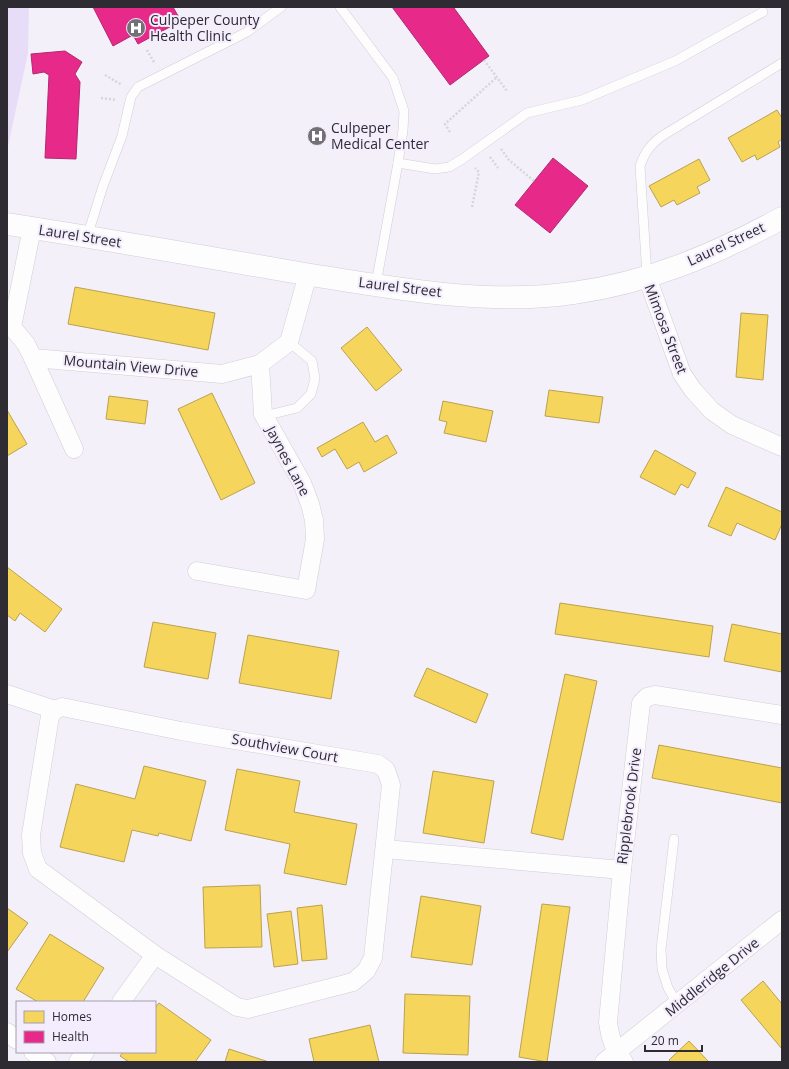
<svg xmlns="http://www.w3.org/2000/svg" width="789" height="1069" viewBox="0 0 789 1069" font-family="'Open Sans',sans-serif">
	<style>
		.green { fill: #e7ddf8 }
		.homes { fill: #f6d55c; stroke: #baa24f }
		.health { fill: #e7298a; stroke: #b02a70 }
		.lines { fill: none; stroke-linecap: round; stroke-linejoin: round }
		.service-casing { stroke: #d1cdd5; stroke-width: 10 }
		.minor-casing { stroke: #d1cdd5; stroke-width: 19 }
		.tertiary-casing { stroke: #d1cdd5; stroke-width: 23 }
		.path { stroke: #d6d6d8; stroke-width: 2.5; stroke-dasharray: 2 2; stroke-linecap: butt }
		.service { stroke: #fdfdfe; stroke-width: 9 }
		.minor { stroke: #fdfdfe; stroke-width: 18 }
		.tertiary { stroke: #fdfdfe; stroke-width: 22 }
		.labels { text-anchor: middle; stroke-width: 4; stroke-linejoin: round; paint-order: stroke }
		.poi-label { font-size: 14px; fill: #2e2b32; stroke: #f3edfd; text-anchor: start }
		.street-label { font-size: 14px; fill: #2e2b32; stroke: #f3edfd }
	</style>
	<rect width="100%" height="100%" fill="#f4f0fa"/>
	<polygon class="green" points="7,7 29,7 28,53 7,151"/>
	<g class="homes">
		<polygon points="777,110 782,118 782,139 778,142 780,147 757,160 755,155 742,162 728,138"/>
		<polygon points="699,159 710,180 697,187 700,193 677,205 674,200 661,207 649,186"/>
		<polygon points="75,287 215,313 208,350 68,324"/>
		<polygon points="741,313 768,315 763,380 736,377"/>
		<polygon points="367,327 402,370 376,391 341,348"/>
		<polygon points="549,390 603,397 599,423 545,416"/>
		<polygon points="212,393 255,483 221,500 178,409"/>
		<polygon points="109,396 148,401 145,424 106,419"/>
		<polygon points="443,401 493,411 486,442 444,433 447,422 439,420"/>
		<polygon points="7,410 27,444 7,456"/>
		<polygon points="363,422 375,442 387,435 397,453 364,472 359,462 347,469 335,449 322,457 317,448"/>
		<polygon points="655,450 696,473 688,488 681,484 675,495 640,477"/>
		<polygon points="726,487 782,512 782,524 775,540 737,523 731,536 708,526"/>
		<polygon points="7,567 62,609 45,632 20,613 15,621 7,615"/>
		<polygon points="560,603 713,626 709,657 555,634"/>
		<polygon points="153,622 216,633 208,679 144,667"/>
		<polygon points="732,624 782,634 782,672 724,661"/>
		<polygon points="248,635 339,651 331,699 239,683"/>
		<polygon points="427,668 488,694 476,723 414,696"/>
		<polygon points="565,674 597,681 563,840 531,833"/>
		<polygon points="659,745 782,768 782,803 652,778"/>
		<polygon points="144,766 206,781 191,841 159,833 158,836 132,830 124,862 60,847 76,784 135,799"/>
		<polygon points="237,769 300,781 294,812 357,824 346,885 284,873 290,844 225,830"/>
		<polygon points="433,771 494,781 484,843 423,833"/>
		<polygon points="260,885 262,947 205,948 203,887"/>
		<polygon points="421,896 481,906 472,965 411,957"/>
		<polygon points="542,904 570,907 547,1062 519,1057"/>
		<polygon points="322,905 327,959 302,961 297,908"/>
		<polygon points="7,908 28,923 7,952"/>
		<polygon points="291,911 298,964 274,967 267,914"/>
		<polygon points="50,934 104,968 83,1002 38,1002 16,989"/>
		<polygon points="763,981 782,1004 782,1049 741,1000"/>
		<polygon points="405,994 470,996 468,1055 403,1053"/>
		<polygon points="159,1003 211,1040 195,1062 129,1062 120,1056 123,1052 155,1052 155,1008"/>
		<polygon points="370,1025 379,1062 314,1062 309,1039"/>
		<polygon points="689,1041 709,1062 671,1062 669,1060"/>
		<polygon points="229,1049 269,1062 225,1062"/>
	</g>
	<g class="health">
		<polygon points="93,7 173,7 181,21 138,44 133,35 113,46"/>
		<polygon points="392,7 456,7 454,8 489,56 450,85"/>
		<polygon points="65,51 82,62 75,74 80,82 76,159 45,158 49,75 44,72 33,74 31,54"/>
		<polygon points="553,158 588,186 550,233 515,205"/>
	</g>
	<g class="lines">
		<g class="service-casing">
			<g id="service">
				<polyline points="340,7 393,78 404,111 403,130 398,163 376,284"/>
				<polyline points="398,163 435,169 449,167 461,160 527,113 582,100 675,61 763,12"/>
				<polyline points="87,237 103,186 122,136 131,97 138,87 247,32 281,7"/>
				<path d="M647,276l-7,-110c5,-14 10,-21 22,-30l120,-73"/>
				<polyline points="264,416 297,408 311,394 315,379 312,361 289,342"/>
				<polyline points="674,839 661,949 662,969 668,988 678,1005"/>
			</g>
		</g>
		<g class="minor-casing">
			<g id="minor">
				<polyline points="32,228 12,327 26,344 33,358 222,374 260,364 289,342 308,274"/>
				<polyline points="647,277 682,374 693,390 712,411 732,425 782,447"/>
				<polyline points="33,358 74,449"/>
				<polyline points="197,571 306,590 315,539 314,520 310,504 302,483 263,414 260,364"/>
				<polyline points="7,694 55,710"/>
				<polygon points="62,707 181,731 378,764 386,770 391,785 373,958 366,971 353,982 248,1009 237,1007 155,955 38,869 32,853 31,835 50,716 55,710"/>
				<polyline points="385,849 622,870"/>
				<polyline points="121,1002 155,955"/>
				<polyline points="7,1032 17,1040"/>
				<polyline points="33,1052 47,1062"/>
				<polyline points="78,1062 85,1052"/>
				<polyline points="604,1062 782,920"/>
				<path d="M624,1062c-10,-13 -14,-24 -16,-40l14,-152 19,-167 6,-6 8,-2 127,20"/>
			</g>
		</g>
		<g class="tertiary-casing">
			<path id="tertiary" d="M7,224c97,15 195,32 292,49 87,14 186,33 274,20 75,-10 143,-39 209,-75"/>
		</g>
		<g class="path">
			<polyline points="147,50 155,64"/>
			<polyline points="484,60 507,91"/>
			<polyline points="105,75 122,85"/>
			<polyline points="101,98 116,100"/>
			<polyline points="450,132 445,124 497,77"/>
			<polyline points="501,149 509,160 534,181"/>
			<polyline points="490,157 498,168"/>
			<polyline points="472,207 479,172 475,168"/>
		</g>
		<use href="#service" class="service"/>
		<use href="#minor" class="minor"/>
		<use href="#tertiary" class="tertiary"/>
	</g>
	<defs>
		<g id="hospital-disc" transform="scale(1)"><circle r="9.5" fill="#737078" stroke="#f3edfd"/><path d="M-5-5h3v3.5h4V-5h3V5h-3V1.5h-4V5h-3Z" fill="#fff"/></g>
	</defs>
	<g fill-rule="evenodd">
		<use href="#hospital-disc" x="136" y="28"/>
		<use href="#hospital-disc" x="317" y="136"/>
	</g>
	<g class="labels">
		<g class="poi-label">
			<text x="150" y="25">Culpeper County<tspan x="150" dy="16">Health Clinic</tspan></text>
			<text x="331" y="133">Culpeper<tspan x="331" dy="16">Medical Center</tspan></text>
		</g>
		<g class="street-label">
			<text transform="translate(80 236) rotate(9)" y="5">Laurel Street</text>
			<text transform="translate(726 244) rotate(-25)" y="5">Laurel Street</text>
			<text transform="translate(400 287) rotate(7)" y="5">Laurel Street</text>
			<text transform="translate(666 329) rotate(69)" y="5">Mimosa Street</text>
			<text transform="translate(131 366) rotate(5)" y="5">Mountain View Drive</text>
			<text transform="translate(288 461) rotate(62)" y="5">Jaynes Lane</text>
			<text transform="translate(285 748) rotate(10)" y="5">Southview Court</text>
			<text transform="translate(629 806) rotate(-83)" y="5">Ripplebrook Drive</text>
			<text transform="translate(712 977) rotate(-39)" y="5">Middleridge Drive</text>
		</g>
	</g>
	<rect width="789" height="1069" fill="none" stroke="#2e2b32" stroke-width="16"/>
	<rect x="16" y="1001" width="140" height="52" fill="#f3edfd" stroke="#a49fac"/>
	<rect x="24" y="1011" width="20" height="12" fill="#f6d55c" stroke="#a49fac"/>
	<text x="52" y="1021" font-size="12" fill="#2e2b32">Homes</text>
	<rect x="24" y="1031" width="20" height="12" fill="#e7298a" stroke="#a49fac"/>
	<text x="52" y="1041" font-size="12" fill="#2e2b32">Health</text>
	<path d="M645 1045v6h57v-6" fill="none" stroke="#2e2b32" stroke-width="2"/>
	<text x="651" y="1045" font-size="12" fill="#2e2b32" stroke="#f3edfd" stroke-width="3" paint-order="stroke">20 m</text>
</svg>
